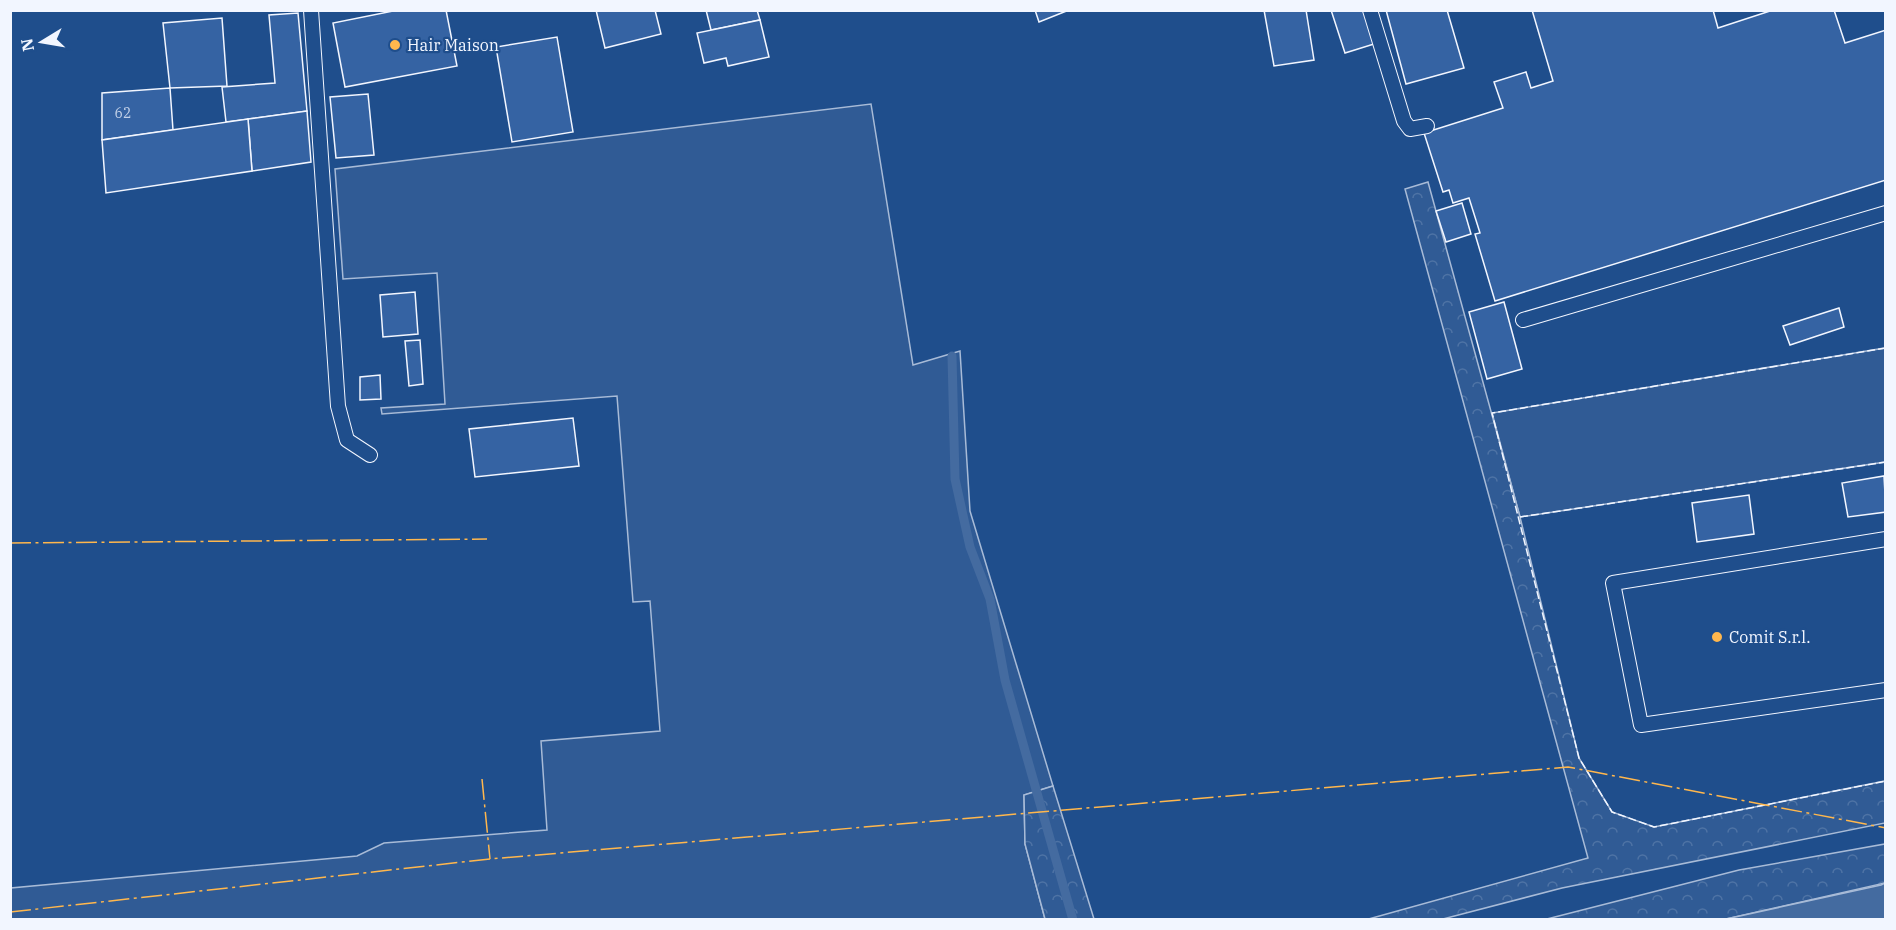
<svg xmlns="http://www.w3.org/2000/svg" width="1896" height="930" viewBox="0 0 1896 930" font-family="'IBM Plex Serif',serif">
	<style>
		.grass { fill: #305b95; stroke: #a8bbd7; stroke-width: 1.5 }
		.forest { fill: url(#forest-crowns); stroke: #a8bbd7; stroke-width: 1.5 }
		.water { fill: #446ba0; stroke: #a8bbd7; stroke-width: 1.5 }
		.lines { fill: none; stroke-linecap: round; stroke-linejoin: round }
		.stream { stroke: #446ba0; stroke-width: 9 }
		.building { fill: #3563a3; stroke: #f2f6ff; stroke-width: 1.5 }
		.lane-casing { stroke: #f2f6ff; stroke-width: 16 }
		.lane { stroke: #1f4e8c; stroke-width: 14 }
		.fence { stroke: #f2f6ff; stroke-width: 1.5; stroke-dasharray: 8 3; stroke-linecap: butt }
		.power { stroke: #ffb74d; stroke-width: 1.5; stroke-dasharray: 21 4.5 3 4.5; stroke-linecap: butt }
		.poi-dot { fill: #ffb74d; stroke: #1f4e8c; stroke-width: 2 }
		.labels { text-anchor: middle; stroke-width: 4.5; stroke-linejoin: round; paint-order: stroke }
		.number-label { font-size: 14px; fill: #c3d1e8 }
		.poi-label { font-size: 16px; fill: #f2f6ff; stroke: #1f4e8c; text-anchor: start }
	</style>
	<defs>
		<pattern id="forest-crowns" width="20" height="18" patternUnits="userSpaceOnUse" patternTransform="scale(1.5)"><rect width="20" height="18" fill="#305b95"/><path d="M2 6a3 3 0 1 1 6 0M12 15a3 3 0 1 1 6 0" fill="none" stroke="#4e73a5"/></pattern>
	</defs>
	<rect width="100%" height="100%" fill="#1f4e8c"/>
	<g class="grass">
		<polygon points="871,104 913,365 960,351 970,511 1053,786 1024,795 1025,844 1045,919 11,920 11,888 357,856 384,843 547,830 541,741 660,731 650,601 633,602 617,396 382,414 381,408 445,404 437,273 343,279 335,169"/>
		<polygon points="1885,348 1885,462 1520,517 1492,413"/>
	</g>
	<g class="forest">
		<polygon points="1428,182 1520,517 1579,758 1612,812 1654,827 1885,781 1885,823 1562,888 1443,919 1365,920 1588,858 1405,189"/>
		<polygon points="1053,786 1094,919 1045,919 1025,844 1024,795"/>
		<polygon points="1885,844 1885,883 1726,919 1543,920 1739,870"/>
	</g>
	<polygon class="water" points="1885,883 1885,919 1726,919 1881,885"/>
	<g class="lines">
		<polyline class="stream" points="952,356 955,479 970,547 990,599 1005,680 1073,920"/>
	</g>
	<g class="building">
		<polygon points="398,10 446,10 457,66 345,87 333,23"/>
		<polygon points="596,10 655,10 661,34 605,48"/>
		<polygon points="706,10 757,10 760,20 711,30"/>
		<polygon points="1035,10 1069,10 1039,22"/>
		<polygon points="1264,10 1306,10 1314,60 1274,66"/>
		<polygon points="1331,10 1364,10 1374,44 1345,53"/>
		<polygon points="1386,10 1447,10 1464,68 1406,84"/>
		<polygon points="1532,10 1713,10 1718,28 1773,10 1834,10 1845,43 1886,30 1886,180 1495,301 1475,234 1480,233 1469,198 1453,203 1449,190 1443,192 1424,133 1503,108 1494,82 1526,72 1531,88 1553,81"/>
		<polygon points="298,13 307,111 226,122 222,87 275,83 269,15"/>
		<polygon points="222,18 227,86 170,88 163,23"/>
		<polygon points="760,20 769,57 728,66 726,58 704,63 697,33"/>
		<polygon points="557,37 573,132 512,142 496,47"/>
		<polygon points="170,88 173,130 102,140 102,93"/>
		<polygon points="368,94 374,155 336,158 330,97"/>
		<polygon points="307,111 311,162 252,171 248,119"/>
		<polygon points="248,119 252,171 106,193 102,140"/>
		<polygon points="1462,203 1471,234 1446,242 1436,211"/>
		<polygon points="415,292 418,334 383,337 380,295"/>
		<polygon points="1504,302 1522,369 1487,379 1469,312"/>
		<polygon points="1839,308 1844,327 1790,345 1783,326"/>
		<polygon points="420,340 423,384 409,386 405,341"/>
		<polygon points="380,375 381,399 360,400 360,377"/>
		<polygon points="573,418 579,466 475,477 469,429"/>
		<polygon points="1884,476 1886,512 1848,517 1842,483"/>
		<polygon points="1749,495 1754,534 1697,542 1692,503"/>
	</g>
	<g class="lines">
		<g class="lane-casing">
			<g id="lane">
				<polyline points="311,10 338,406 347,440 370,455"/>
				<polyline points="1370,10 1404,121 1410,129 1427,126"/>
				<polyline points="1523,320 1886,213"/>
				<polyline points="1886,539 1613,583 1641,725 1886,690"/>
			</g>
		</g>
		<use href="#lane" class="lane"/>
		<g class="fence">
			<polyline points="1886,348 1492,413 1579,758 1612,812 1654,827 1886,781"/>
			<polyline points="1520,517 1886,462"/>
		</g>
		<g class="power">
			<polyline points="10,543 487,539"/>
			<polyline points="482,779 490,859"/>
			<polyline points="10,912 490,859 1568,767 1886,828"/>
		</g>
	</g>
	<g class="poi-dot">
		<circle cx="395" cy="45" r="6"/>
		<circle cx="1717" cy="637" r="6"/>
	</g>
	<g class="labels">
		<g class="number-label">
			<text x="123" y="118">62</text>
		</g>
		<g class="poi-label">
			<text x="407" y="51">Hair Maison</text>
			<text x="1729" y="643">Comit S.r.l.</text>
		</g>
	</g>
	<rect width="1896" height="930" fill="none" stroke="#f2f6ff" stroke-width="24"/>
	<g transform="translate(42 42) rotate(259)" stroke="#1f4e8c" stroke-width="4.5" paint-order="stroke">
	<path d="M0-4.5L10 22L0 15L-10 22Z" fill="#f2f6ff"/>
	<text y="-9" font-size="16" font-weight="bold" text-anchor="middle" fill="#f2f6ff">N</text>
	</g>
</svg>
